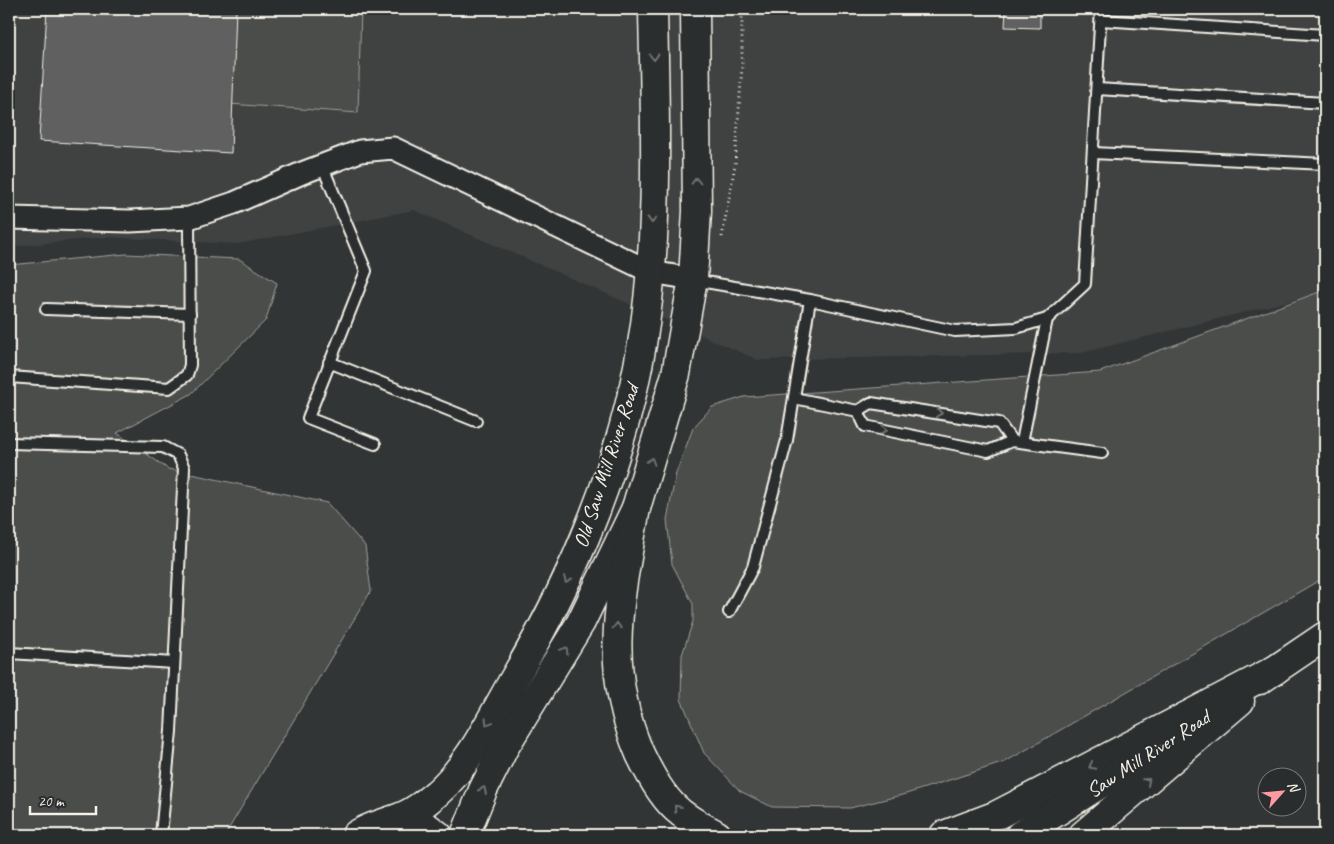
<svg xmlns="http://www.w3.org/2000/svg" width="1334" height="844" viewBox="0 0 1334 844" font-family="Caveat,sans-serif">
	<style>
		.built { fill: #404242 }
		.green { fill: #4b4d4c; stroke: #a09f9a }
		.building { fill: #5f605f; stroke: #f4f1e8 }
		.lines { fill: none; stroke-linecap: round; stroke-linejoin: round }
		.lane-casing { stroke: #f4f1e8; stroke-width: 14 }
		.street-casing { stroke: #f4f1e8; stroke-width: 25 }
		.secondary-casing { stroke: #f4f1e8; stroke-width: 31 }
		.primary-casing { stroke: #f4f1e8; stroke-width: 31 }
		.path { stroke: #f4f1e8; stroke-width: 3; stroke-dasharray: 1 4; stroke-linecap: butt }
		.lane { stroke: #2a2d2e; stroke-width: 10 }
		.street { stroke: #2a2d2e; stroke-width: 21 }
		.secondary { stroke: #2a2d2e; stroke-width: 28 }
		.primary { stroke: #2a2d2e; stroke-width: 28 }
		.oneway { stroke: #71726f }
		.labels { text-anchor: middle; stroke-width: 4; stroke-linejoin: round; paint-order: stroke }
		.street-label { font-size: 21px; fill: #f4f1e8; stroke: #2a2d2e }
	</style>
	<rect width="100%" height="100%" fill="#323535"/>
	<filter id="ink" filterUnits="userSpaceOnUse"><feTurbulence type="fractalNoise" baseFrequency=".02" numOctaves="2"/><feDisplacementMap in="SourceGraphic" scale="10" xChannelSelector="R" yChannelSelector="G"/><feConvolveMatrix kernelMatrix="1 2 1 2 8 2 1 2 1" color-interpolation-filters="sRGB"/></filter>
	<g filter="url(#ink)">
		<polygon class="built" points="9,9 1325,9 1325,292 1081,353 758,360 414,210 238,244 105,237 9,247"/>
		<g class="green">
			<polygon points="231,9 361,9 358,113 229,104"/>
			<polygon points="126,254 239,259 277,283 266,320 191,394 117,433 168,469 327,503 365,546 371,591 225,835 9,835 9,265"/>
			<polygon points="1325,290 1325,577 1005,762 906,794 850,808 772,807 740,791 704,753 681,699 682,655 693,621 693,604 672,564 667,520 676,473 693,428 712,407 744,397 1100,372"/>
		</g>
		<g class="building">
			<polygon points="47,9 236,9 231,153 39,141"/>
			<polygon points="1006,9 1040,9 1040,28 1005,27"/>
		</g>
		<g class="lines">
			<g class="lane-casing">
				<g id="lane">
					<polyline points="1101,20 1325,35"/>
					<polyline points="1097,89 1325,103"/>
					<polyline points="1093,153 1325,164"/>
					<polyline points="322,165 366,271 308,418 375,444"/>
					<polyline points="694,280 810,300 955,331 1016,328 1047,319 1085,284 1101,9"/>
					<polyline points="46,309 190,314"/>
					<polyline points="329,362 476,421"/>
					<polyline points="9,377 169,388 187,375 190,365 189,218"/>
					<polyline points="794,398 858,411 865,426 988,451 1012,441 1102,453"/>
					<polyline points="858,411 871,403 999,423 1012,441"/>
					<polyline points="1022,442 1047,319"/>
					<polyline points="9,443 163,447 178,455 184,468 171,731 161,835"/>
					<polyline points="729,612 753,567 787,440 810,300"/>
					<polyline points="9,653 174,663"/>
				</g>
			</g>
			<g class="street-casing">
				<polyline id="street" points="9,218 130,221 189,218 234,203 302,173 360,151 393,148 651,272 693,279"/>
			</g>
			<g class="secondary-casing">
				<g id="secondary">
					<polyline points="397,819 427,827 438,835"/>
					<path d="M356,835c14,-9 27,-11 42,-17 15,-5 27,-15 39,-25 35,-31 55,-77 78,-116 59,-100 108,-217 127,-333 18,-108 13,-226 11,-335"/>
					<polyline points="465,835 483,790 504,748 581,622 636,508 676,374 693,279 697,211 695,9"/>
				</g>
			</g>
			<g class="primary-casing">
				<g id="primary">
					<path d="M636,508c-16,90 -34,158 4,246 9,19 24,46 41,59 11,9 24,15 36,22"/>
					<polyline points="1260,680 1325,636"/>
					<polyline points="944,835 997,815 1275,670"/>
					<polyline points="1020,835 1143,757"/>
					<polyline points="1083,835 1240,701"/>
				</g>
			</g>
			<polyline class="path" points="722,237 735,165 742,67 742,9"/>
			<use href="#lane" class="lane"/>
			<use href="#street" class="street"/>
			<use href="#secondary" class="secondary"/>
			<use href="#primary" class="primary"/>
		</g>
		<defs><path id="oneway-chevron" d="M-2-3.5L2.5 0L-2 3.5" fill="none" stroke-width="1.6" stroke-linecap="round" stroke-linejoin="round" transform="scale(1.25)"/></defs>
		<g class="oneway">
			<use href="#oneway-chevron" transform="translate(654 57) rotate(89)"/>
			<use href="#oneway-chevron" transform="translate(696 181) rotate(-91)"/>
			<use href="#oneway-chevron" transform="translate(652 220) rotate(91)"/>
			<use href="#oneway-chevron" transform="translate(939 413) rotate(9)"/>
			<use href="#oneway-chevron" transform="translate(884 430) rotate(12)"/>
			<use href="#oneway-chevron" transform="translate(651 461) rotate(-72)"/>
			<use href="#oneway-chevron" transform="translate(567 580) rotate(114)"/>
			<use href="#oneway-chevron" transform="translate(617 626) rotate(-90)"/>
			<use href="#oneway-chevron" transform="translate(565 650) rotate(-59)"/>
			<use href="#oneway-chevron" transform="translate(488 722) rotate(121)"/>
			<use href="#oneway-chevron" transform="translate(1092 766) rotate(152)"/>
			<use href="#oneway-chevron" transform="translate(1147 781) rotate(-41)"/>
			<use href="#oneway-chevron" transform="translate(483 790) rotate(-66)"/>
			<use href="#oneway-chevron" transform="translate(677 808) rotate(-132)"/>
		</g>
	</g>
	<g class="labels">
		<g class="street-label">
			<text transform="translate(606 466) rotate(-72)" y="7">Old Saw Mill River Road</text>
			<text transform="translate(1148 754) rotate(-33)" y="7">Saw Mill River Road</text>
		</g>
	</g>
	<rect width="1334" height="844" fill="none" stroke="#2a2d2e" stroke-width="30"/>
	<rect x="15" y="15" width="1304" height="814" fill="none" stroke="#f4f1e8" stroke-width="2" filter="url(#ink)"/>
	<g transform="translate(1282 792) rotate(63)"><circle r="24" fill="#2a2d2e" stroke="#7b7b78"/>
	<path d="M0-4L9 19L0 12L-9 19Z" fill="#ff9aa2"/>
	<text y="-8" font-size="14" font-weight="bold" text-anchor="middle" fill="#f4f1e8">N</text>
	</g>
	<path d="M30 806v8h66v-8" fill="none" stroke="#f4f1e8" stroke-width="2.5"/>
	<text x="38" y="806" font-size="15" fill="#f4f1e8" stroke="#2a2d2e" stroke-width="4" paint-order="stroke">20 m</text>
</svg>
